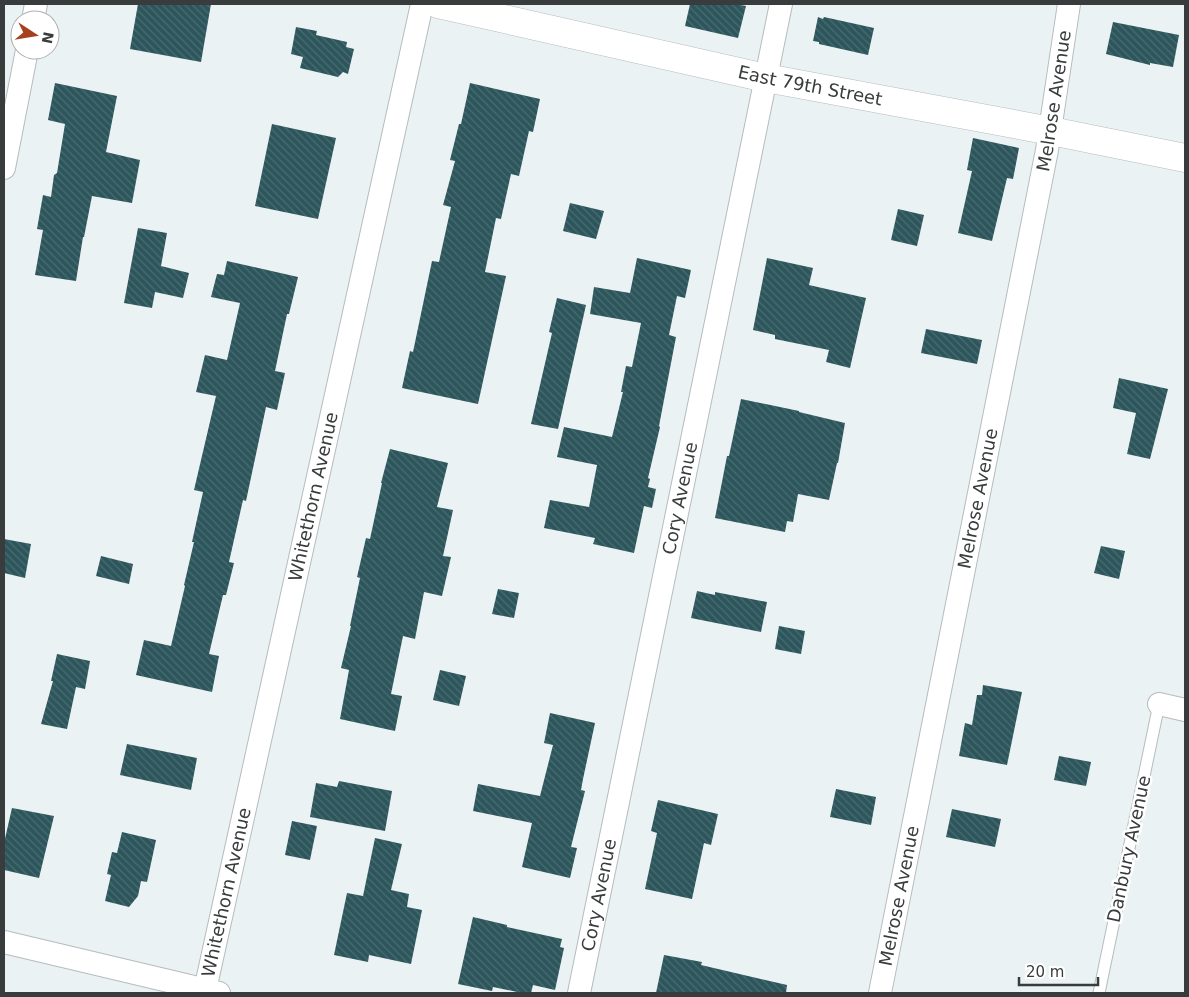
<svg xmlns="http://www.w3.org/2000/svg" width="1189" height="997" viewBox="0 0 1189 997" font-family="'DejaVu Sans',sans-serif">
	<style>
		.building { fill: url(#building-back-hatch) }
		.lines { fill: none; stroke-linecap: round; stroke-linejoin: round }
		.lane-casing { stroke: #b5bcbd; stroke-width: 13 }
		.street-casing { stroke: #b5bcbd; stroke-width: 24 }
		.secondary-casing { stroke: #b5bcbd; stroke-width: 29 }
		.lane { stroke: #fff; stroke-width: 11 }
		.street { stroke: #fff; stroke-width: 22 }
		.secondary { stroke: #fff; stroke-width: 28 }
		.labels { text-anchor: middle; stroke-width: 5; stroke-linejoin: round; paint-order: stroke }
		.street-label { font-size: 18px; fill: #393c3d; stroke: #fff }
	</style>
	<defs>
		<pattern id="building-back-hatch" width="6" height="6" patternUnits="userSpaceOnUse" patternTransform="scale(1.25)"><rect width="6" height="6" fill="#2c565c"/><path d="M-1 5l2 2M0 0l6 6M5-1l2 2" fill="none" stroke="#4a6c71"/></pattern>
	</defs>
	<rect width="100%" height="100%" fill="#ebf2f3"/>
	<g class="building">
		<polygon points="138,4 211,4 201,62 130,49"/>
		<polygon points="690,4 735,4 746,6 738,38 685,26"/>
		<polygon points="818,17 823,19 824,17 874,28 868,55 819,44 819,42 813,41"/>
		<polygon points="1113,22 1179,35 1173,67 1150,63 1150,65 1106,54"/>
		<polygon points="296,27 317,31 316,35 347,42 346,47 354,49 348,74 343,72 338,77 300,68 303,57 291,54"/>
		<polygon points="55,83 117,96 106,152 140,160 132,203 92,196 84,237 83,237 76,281 35,275 43,230 37,229 43,195 51,197 54,175 57,173 65,124 48,120"/>
		<polygon points="470,83 540,99 533,132 529,131 519,176 511,174 501,219 496,218 485,272 506,276 478,404 402,388 410,351 413,352 432,261 439,262 451,207 443,205 455,161 450,160 459,124 461,124"/>
		<polygon points="272,124 336,138 318,219 255,206"/>
		<polygon points="973,138 1019,148 1013,179 1007,178 992,241 958,233 972,171 967,170"/>
		<polygon points="570,203 604,211 596,239 563,231"/>
		<polygon points="898,209 924,215 917,246 891,240"/>
		<polygon points="138,228 167,233 161,266 189,273 183,298 155,292 152,308 124,303"/>
		<polygon points="637,258 691,270 685,298 677,296 669,335 676,337 659,426 660,427 648,478 650,479 648,487 656,489 652,508 644,506 634,553 593,544 595,538 544,528 550,500 589,507 597,465 557,457 564,427 612,437 623,392 621,392 626,366 632,367 641,323 590,314 594,287 630,293"/>
		<polygon points="767,258 813,268 809,285 866,298 850,368 826,362 829,350 775,339 775,335 753,330"/>
		<polygon points="227,261 298,277 289,314 287,314 275,371 285,373 277,410 266,407 246,501 243,500 229,562 234,563 226,595 223,595 209,654 219,656 212,692 136,675 144,640 171,646 185,586 184,585 194,542 192,542 203,492 194,490 216,396 196,392 205,355 227,360 240,303 211,297 217,274 224,275"/>
		<polygon points="557,298 586,305 558,429 531,424 552,333 549,332"/>
		<polygon points="926,329 982,340 977,364 921,353"/>
		<polygon points="1119,378 1168,389 1150,459 1127,454 1136,413 1113,408"/>
		<polygon points="741,399 799,411 799,412 845,423 838,463 837,463 829,500 798,494 793,522 787,521 785,532 715,518 727,456 729,456"/>
		<polygon points="390,449 448,463 437,507 453,510 443,556 451,557 442,596 424,592 415,639 403,636 391,694 402,696 395,731 340,719 349,670 341,668 351,626 350,626 360,578 357,577 366,538 370,539 382,483 381,483"/>
		<polygon points="4,539 31,544 25,578 4,573"/>
		<polygon points="1101,546 1125,551 1119,579 1094,573"/>
		<polygon points="101,556 133,564 129,584 96,576"/>
		<polygon points="498,589 519,593 514,618 492,614"/>
		<polygon points="697,591 715,595 715,592 767,602 761,632 691,618"/>
		<polygon points="779,626 805,631 801,654 775,649"/>
		<polygon points="57,654 90,661 85,689 76,687 67,729 41,724 53,681 51,681"/>
		<polygon points="440,670 466,676 459,706 433,700"/>
		<polygon points="983,685 1022,692 1007,765 959,756 965,723 972,725 977,695 982,695"/>
		<polygon points="550,713 595,723 583,779 581,790 585,791 571,847 577,848 570,878 522,867 532,823 473,811 478,784 540,796 553,745 544,743"/>
		<polygon points="127,744 197,758 191,790 120,775"/>
		<polygon points="1059,756 1091,762 1086,786 1054,780"/>
		<polygon points="339,781 392,791 385,831 310,817 316,783 337,787"/>
		<polygon points="836,789 876,797 871,825 830,817"/>
		<polygon points="658,800 718,814 711,845 704,843 692,899 645,889 657,833 651,831"/>
		<polygon points="12,808 54,816 39,878 4,870 4,843"/>
		<polygon points="952,809 1001,819 995,847 946,837"/>
		<polygon points="292,821 317,826 310,860 285,855"/>
		<polygon points="122,832 156,840 147,882 141,881 138,896 129,907 105,901 111,875 107,874 112,852 117,853"/>
		<polygon points="375,838 402,844 391,890 409,894 407,907 422,910 411,964 369,955 368,962 334,955 347,893 363,896"/>
		<polygon points="473,917 507,925 507,927 562,939 560,947 564,948 555,990 533,985 531,993 522,993 493,987 492,991 458,984"/>
		<polygon points="664,955 702,962 701,965 787,985 786,993 656,993"/>
	</g>
	<g class="lines">
		<g class="lane-casing">
			<polyline id="lane" points="1099,993 1159,704"/>
		</g>
		<g class="street-casing">
			<g id="street">
				<polyline points="33,20 36,4"/>
				<polyline points="4,168 27,50"/>
				<polyline points="1159,704 1185,710"/>
				<polyline points="4,942 219,993"/>
				<path id="s1" d="M205,990l217,-986"/>
				<path id="s2" d="M579,993l202,-989"/>
				<path id="s3" d="M880,993l167,-843 22,-146"/>
			</g>
		</g>
		<g class="secondary-casing">
			<g id="secondary">
				<path id="s4" d="M438,4l328,74 285,53 134,27"/>
			</g>
		</g>
		<use href="#lane" class="lane"/>
		<use href="#street" class="street"/>
		<use href="#secondary" class="secondary"/>
	</g>
	<g class="labels">
		<g class="street-label">
			<text dy="6" stroke="none"><textPath href="#s4" startOffset="381">East 79th Street</textPath></text>
			<text dy="6" stroke="none"><textPath href="#s3" startOffset="909">Melrose Avenue</textPath></text>
			<text dy="6" stroke="none"><textPath href="#s1" startOffset="505">Whitethorn Avenue</textPath></text>
			<text dy="6" stroke="none"><textPath href="#s2" startOffset="505">Cory Avenue</textPath></text>
			<text dy="6" stroke="none"><textPath href="#s3" startOffset="504">Melrose Avenue</textPath></text>
			<text transform="translate(1129 849) rotate(-78)" y="6">Danbury Avenue</text>
			<text dy="6" stroke="none"><textPath href="#s1" startOffset="100">Whitethorn Avenue</textPath></text>
			<text dy="6" stroke="none"><textPath href="#s2" startOffset="100">Cory Avenue</textPath></text>
			<text dy="6" stroke="none"><textPath href="#s3" startOffset="99">Melrose Avenue</textPath></text>
		</g>
	</g>
	<rect width="1189" height="997" fill="none" stroke="#393c3d" stroke-width="10"/>
	<g transform="translate(35 35) rotate(102)"><circle r="24" fill="#ffffff" stroke="#b0b1b1"/>
	<path d="M0-4L9 19L0 12L-9 19Z" fill="#a7401f"/>
	<text y="-8" font-size="14" font-weight="bold" text-anchor="middle" fill="#393c3d">N</text>
	</g>
	<path d="M1019 977v8h79v-8" fill="none" stroke="#393c3d" stroke-width="2.5"/>
	<text x="1026" y="977" font-size="15" fill="#393c3d" stroke="#ffffff" stroke-width="4" paint-order="stroke">20 m</text>
</svg>
